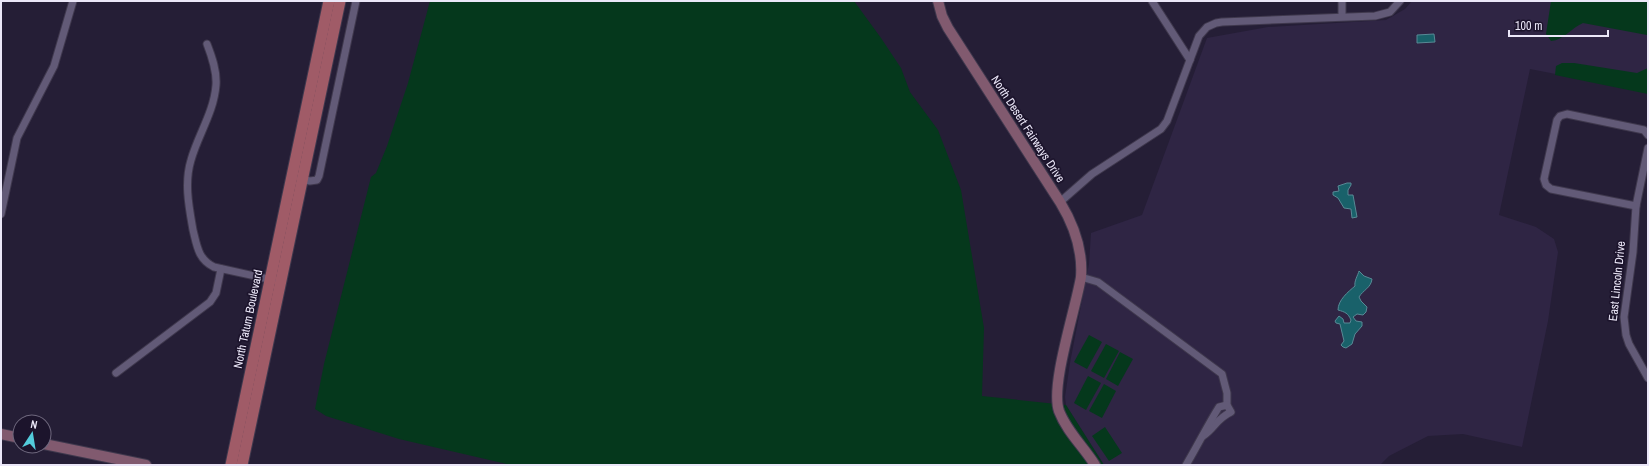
<svg xmlns="http://www.w3.org/2000/svg" width="1649" height="466" viewBox="0 0 1649 466" font-family="'Archivo Narrow',sans-serif">
	<style>
		.built { fill: #2f2544 }
		.green { fill: #05381c }
		.water { fill: #19616a; stroke: #588995 }
		.lines { fill: none; stroke-linecap: round; stroke-linejoin: round }
		.street-casing { stroke: #3f384d; stroke-width: 9 }
		.secondary-casing { stroke: #3f384d; stroke-width: 12 }
		.primary-casing { stroke: #3f384d; stroke-width: 13 }
		.street { stroke: #625a77; stroke-width: 7 }
		.secondary { stroke: #815a6f; stroke-width: 10 }
		.primary { stroke: #a05b67; stroke-width: 11 }
		.labels { text-anchor: middle; stroke-width: 3.5; stroke-linejoin: round; paint-order: stroke }
		.street-label { font-size: 12px; fill: #ebe7f8; stroke: #1c142c }
	</style>
	<rect width="100%" height="100%" fill="#251e36"/>
	<polygon class="built" points="1412,1 1648,1 1648,92 1530,69 1499,215 1536,227 1554,239 1558,252 1548,321 1522,447 1463,434 1428,436 1389,456 1380,465 1104,465 1066,405 1065,397 1070,363 1089,264 1091,233 1142,215 1207,38 1268,27 1386,20 1405,9"/>
	<g class="green">
		<polygon points="430,1 854,1 881,38 901,68 910,92 938,130 961,190 984,328 982,396 1066,405 1104,465 511,465 399,439 326,416 315,409 324,364 371,177 376,173 387,146 408,83"/>
		<path d="M1551,1h97v35l-1,-1 -64,-12c-12,5 -19,17 -32,18l-5,-7z"/>
		<polygon points="1562,63 1574,63 1637,73 1648,68 1648,94 1555,75 1556,66"/>
		<polygon points="1089,335 1102,342 1087,369 1074,362"/>
		<polygon points="1106,344 1119,351 1104,378 1091,371"/>
		<polygon points="1120,352 1133,359 1118,386 1106,379"/>
		<polygon points="1088,376 1101,383 1086,410 1074,403"/>
		<polygon points="1104,384 1116,391 1102,418 1089,411"/>
		<polygon points="1105,427 1122,453 1109,461 1092,436"/>
	</g>
	<g class="water">
		<polygon points="1434,34 1435,42 1417,43 1417,35"/>
		<polygon points="1347,183 1351,183 1351,185 1348,190 1348,195 1353,195 1357,217 1352,218 1351,209 1344,208 1338,198 1333,195 1333,192 1339,191 1338,186"/>
		<path d="M1359,271l5,5 8,3c-1,9 -9,11 -13,18l2,4 6,6 -1,5 -3,3 -6,-1 -4,3 3,4 6,1v4l-7,8 -3,10 -6,4 -3,-1 -2,-2 3,-4 -4,-17 -4,-1 -1,-2 4,-5 4,3 1,4h6l1,-3c-3,-7 -6,-8 -13,-10 0,-10 10,-18 17,-24 -1,-5 3,-11 4,-15z"/>
	</g>
	<g class="lines">
		<g class="street-casing">
			<g id="street">
				<polyline points="1152,1 1190,60"/>
				<polyline points="1342,16 1342,1"/>
				<path d="M207,44c5,13 10,27 9,41 -2,27 -18,50 -25,75 -7,23 -2,47 2,70 4,16 5,29 21,37l59,13"/>
				<polyline points="1648,148 1636,206 1633,252 1624,317 1626,335 1629,344 1648,378"/>
				<polyline points="300,179 310,181 317,180 319,176 356,1"/>
				<polyline points="1060,202 1092,174 1161,129 1167,121 1199,36 1207,27 1216,23 1222,22 1375,16 1390,12 1400,1"/>
				<polyline points="1636,206 1551,189 1546,185 1544,179 1557,120 1560,116 1567,114 1644,130 1648,135"/>
				<polyline points="1,214 17,138 54,66 73,1"/>
				<path d="M1081,277l17,5 124,92 5,19v12l4,7c-15,7 -16,16 -28,24"/>
				<polyline points="116,373 210,302 216,293 221,269"/>
				<path d="M1186,465c12,-20 21,-39 33,-58l8,-2"/>
			</g>
		</g>
		<g class="secondary-casing">
			<g id="secondary">
				<path d="M938,1l4,15 6,12 112,174c14,23 23,47 21,75 -5,31 -31,108 -22,134 8,21 25,36 36,54"/>
				<polyline points="1,434 20,438"/>
				<polyline points="44,444 146,465"/>
			</g>
		</g>
		<g class="primary-casing">
			<g id="primary">
				<polyline points="231,465 329,1"/>
				<polyline points="242,465 340,1"/>
			</g>
		</g>
		<use href="#street" class="street"/>
		<use href="#secondary" class="secondary"/>
		<use href="#primary" class="primary"/>
	</g>
	<g class="labels">
		<g class="street-label">
			<text transform="translate(1028 129) rotate(57)" y="4">North Desert Fairways Drive</text>
			<text transform="translate(1617 281) rotate(-84)" y="4">East Lincoln Drive</text>
			<text transform="translate(248 319) rotate(-78)" y="4">North Tatum Boulevard</text>
		</g>
	</g>
	<rect width="1649" height="466" fill="none" stroke="#ebe7f8" stroke-width="4"/>
	<g transform="translate(32 434) rotate(12)"><circle r="19" fill="#1c142c" stroke="#6f687e"/>
	<path d="M0-3L7 15L0 10L-7 15Z" fill="#53cbdb"/>
	<text y="-6" font-size="11" font-weight="bold" text-anchor="middle" fill="#ebe7f8">N</text>
	</g>
	<path d="M1509 30v6h99v-6" fill="none" stroke="#ebe7f8" stroke-width="2"/>
	<text x="1515" y="30" font-size="12" fill="#ebe7f8" stroke="#1c142c" stroke-width="3" paint-order="stroke">100 m</text>
</svg>
